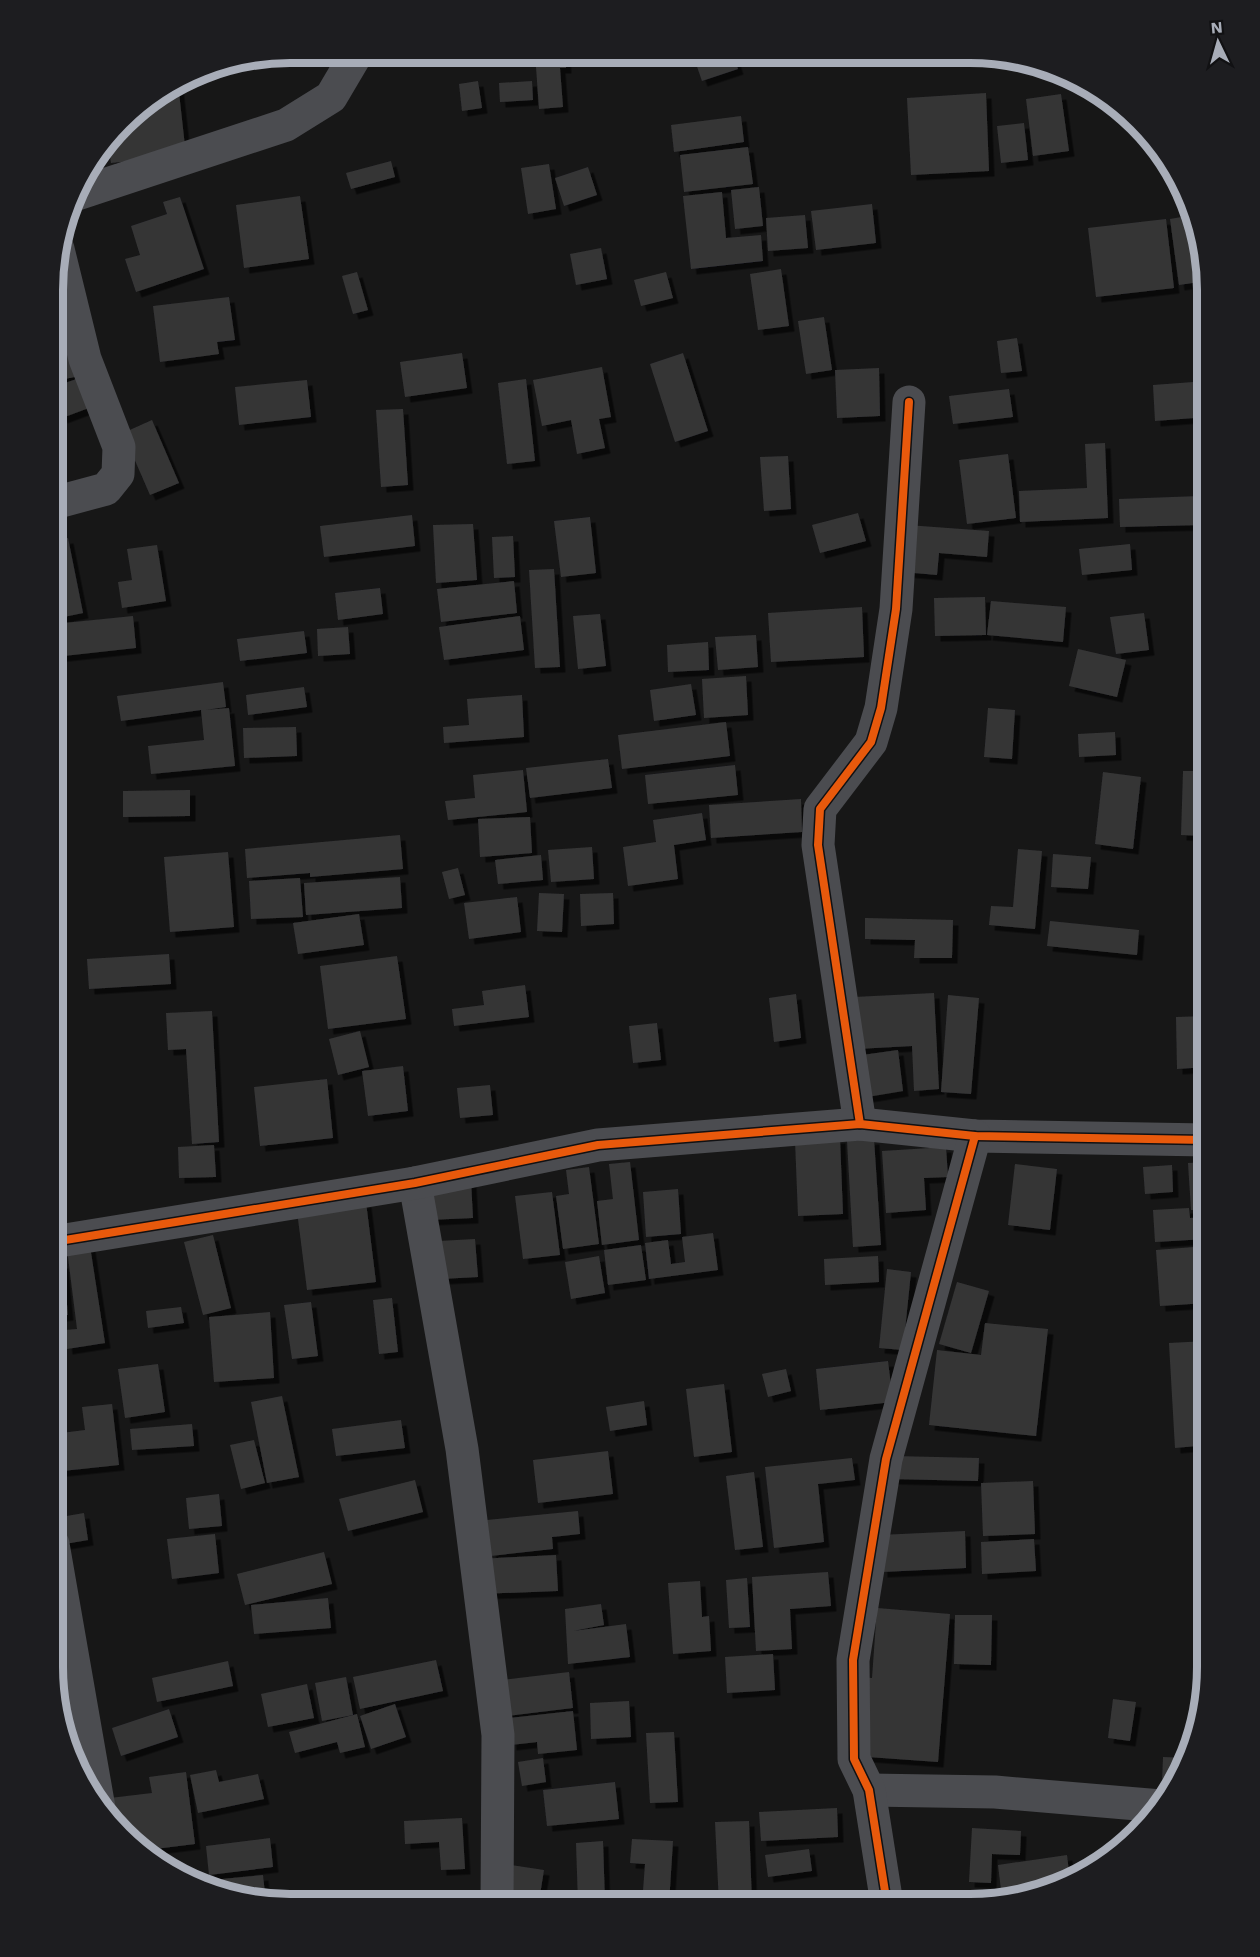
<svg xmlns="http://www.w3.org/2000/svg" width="1260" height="1957" viewBox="0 0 1260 1957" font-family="'Work Sans',sans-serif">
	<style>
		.building { fill: #353536; filter: url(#shadow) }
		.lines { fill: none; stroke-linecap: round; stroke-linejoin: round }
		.minor { stroke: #4b4c50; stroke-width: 33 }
		.cycleway-casing { stroke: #111113; stroke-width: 11 }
		.cycleway { stroke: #e8590c; stroke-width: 8 }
		.rim { fill: none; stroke: #a8adb8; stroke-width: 8 }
	</style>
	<defs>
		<filter id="shadow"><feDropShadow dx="5.5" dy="5.5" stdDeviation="0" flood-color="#0009"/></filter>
	</defs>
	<rect width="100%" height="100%" fill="#171717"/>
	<g class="building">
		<polygon points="535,53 565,53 566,68 560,68 563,107 539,109"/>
		<polygon points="696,54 733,54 738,69 702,81 693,55"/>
		<polygon points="478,81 482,108 462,111 459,84"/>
		<polygon points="532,81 533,100 500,102 499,83"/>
		<polygon points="178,84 186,155 111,163 108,144 133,112 147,103 156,102 156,98"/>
		<polygon points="986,93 989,171 911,175 907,98"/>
		<polygon points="1061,94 1069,151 1033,156 1026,99"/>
		<polygon points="741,116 744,142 674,152 671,125"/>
		<polygon points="1024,123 1028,160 1001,163 997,126"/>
		<polygon points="748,147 753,184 684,192 680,155"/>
		<polygon points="391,161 395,177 351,189 346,173"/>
		<polygon points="1167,161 1188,197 1174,200"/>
		<polygon points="549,164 556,209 528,214 521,168"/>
		<polygon points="588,167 597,195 564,206 555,178"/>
		<polygon points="759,187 763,226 735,229 731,190"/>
		<polygon points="722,192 726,238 761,235 763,261 691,269 683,196"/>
		<polygon points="300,196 309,259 244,268 236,205"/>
		<polygon points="180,197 204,269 136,292 125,259 140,255 131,226 167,214 163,202"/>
		<polygon points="872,204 876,243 816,250 811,211"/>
		<polygon points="805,215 808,248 768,251 766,218"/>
		<polygon points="1193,215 1206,281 1179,285 1170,219"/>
		<polygon points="1166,219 1174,288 1096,297 1088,228"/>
		<polygon points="601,248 607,279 576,285 570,254"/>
		<polygon points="781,269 789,326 758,330 750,274"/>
		<polygon points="357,272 368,310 353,314 342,276"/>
		<polygon points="666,272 673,298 641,306 634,280"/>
		<polygon points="229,297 235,340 217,342 219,354 160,362 153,306"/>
		<polygon points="54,304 67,342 54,346"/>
		<polygon points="824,317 832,370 806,374 798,321"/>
		<polygon points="1017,338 1022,371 1001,373 997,341"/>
		<polygon points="75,344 80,376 54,381 54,347"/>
		<polygon points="462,353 467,388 405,397 400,362"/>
		<polygon points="683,353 708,431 675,442 650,364"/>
		<polygon points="602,367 611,417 599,419 605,448 577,454 571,420 542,426 533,380"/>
		<polygon points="879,368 880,416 837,418 835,370"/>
		<polygon points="82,377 94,406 62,418 54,396 54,387"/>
		<polygon points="526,379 535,461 507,464 498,383"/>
		<polygon points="307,380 311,417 239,425 235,387"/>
		<polygon points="1207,381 1207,417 1155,421 1153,385"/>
		<polygon points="1009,389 1013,417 953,424 949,396"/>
		<polygon points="403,409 408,485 381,487 376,410"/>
		<polygon points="152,420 179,483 150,495 123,433"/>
		<polygon points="1105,443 1108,518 1020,522 1019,491 1087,488 1085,444"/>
		<polygon points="1008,454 1016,518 967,524 959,460"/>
		<polygon points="788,456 791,509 764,511 760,457"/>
		<polygon points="1200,496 1201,525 1120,527 1119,499"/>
		<polygon points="1203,496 1207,496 1207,529 1204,529"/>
		<polygon points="858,513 866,541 820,553 812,525"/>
		<polygon points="412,515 415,546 324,557 320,526"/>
		<polygon points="590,517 596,573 561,577 554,521"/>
		<polygon points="473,524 477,580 436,583 433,525"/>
		<polygon points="907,525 989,531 987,557 939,553 937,575 903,572"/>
		<polygon points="513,536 515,577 494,578 492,537"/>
		<polygon points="68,538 83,613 54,619 54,540"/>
		<polygon points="1130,544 1132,570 1082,575 1079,549"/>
		<polygon points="157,545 166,601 122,608 118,582 132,580 127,549"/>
		<polygon points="554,569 560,667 535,668 529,570"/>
		<polygon points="514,581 517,613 441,622 437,589"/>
		<polygon points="380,588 383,614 338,620 335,593"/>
		<polygon points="985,597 986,635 935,636 934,598"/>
		<polygon points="991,601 1066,607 1063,642 987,635"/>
		<polygon points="862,607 864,657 771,662 768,613"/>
		<polygon points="1144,613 1149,650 1116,654 1110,617"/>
		<polygon points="600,614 606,666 578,669 573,616"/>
		<polygon points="133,616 136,648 54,657 54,624"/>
		<polygon points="520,616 524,650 444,660 439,627"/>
		<polygon points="348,627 350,654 318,656 317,629"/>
		<polygon points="304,631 307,653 240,661 237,639"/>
		<polygon points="756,635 758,667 718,670 715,637"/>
		<polygon points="708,642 709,670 668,672 667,645"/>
		<polygon points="1078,649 1126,660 1117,697 1069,686"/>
		<polygon points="746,676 748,715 704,718 702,679"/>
		<polygon points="223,682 226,707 205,710 229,708 235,766 151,774 148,746 204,740 201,710 121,721 117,696"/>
		<polygon points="691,684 696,715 654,721 650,690"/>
		<polygon points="304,687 307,707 248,715 246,695"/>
		<polygon points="522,695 524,737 444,743 443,727 469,725 467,699"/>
		<polygon points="988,708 1015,710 1012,759 984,757"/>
		<polygon points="726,722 730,756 622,769 618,735"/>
		<polygon points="296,727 297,756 244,758 243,728"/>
		<polygon points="1115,732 1116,755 1079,757 1078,734"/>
		<polygon points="608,759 612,788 530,798 526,768"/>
		<polygon points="735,765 738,795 648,804 645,775"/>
		<polygon points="523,770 527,812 448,820 445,801 475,798 473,775"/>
		<polygon points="1183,771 1207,771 1207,836 1181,835"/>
		<polygon points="1103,772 1141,777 1133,849 1095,844"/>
		<polygon points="190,790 190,816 123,817 123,791"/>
		<polygon points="801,799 802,832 711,838 709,805"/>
		<polygon points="702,813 706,840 674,845 678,879 628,886 623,847 656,842 653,820"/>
		<polygon points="530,817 532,853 480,857 478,819"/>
		<polygon points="400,835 403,869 310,877 310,873 247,878 245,849"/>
		<polygon points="592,847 594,879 551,882 548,850"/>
		<polygon points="1018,849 1042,851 1035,929 989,925 991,906 1013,907"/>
		<polygon points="228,852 234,927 170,932 164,857"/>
		<polygon points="1053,854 1091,857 1088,889 1051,887"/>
		<polygon points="541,855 543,880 498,884 495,860"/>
		<polygon points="458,868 465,895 449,899 442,872"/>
		<polygon points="400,877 402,908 306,915 304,883"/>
		<polygon points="300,878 303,917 251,919 249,881"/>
		<polygon points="539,893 564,894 562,932 537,931"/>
		<polygon points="613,893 614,924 581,926 580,894"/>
		<polygon points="517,897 521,932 469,939 464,903"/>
		<polygon points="359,914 364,945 298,954 293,923"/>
		<polygon points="865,918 953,920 952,958 914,958 915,940 865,939"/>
		<polygon points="1050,921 1139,930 1137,955 1047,946"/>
		<polygon points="169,954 171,984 89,989 87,959"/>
		<polygon points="397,956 406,1019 328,1029 320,966"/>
		<polygon points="525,985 529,1017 454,1026 452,1009 484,1005 482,991"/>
		<polygon points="934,993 939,1089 914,1091 912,1046 857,1049 854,997"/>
		<polygon points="796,994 801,1038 774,1042 769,998"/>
		<polygon points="948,995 979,998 971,1094 941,1092"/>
		<polygon points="212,1011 219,1142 192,1144 186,1049 168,1050 166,1013"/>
		<polygon points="1207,1016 1207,1067 1177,1069 1176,1017"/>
		<polygon points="657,1023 661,1060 633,1063 629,1026"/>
		<polygon points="360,1031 369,1067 338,1075 329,1039"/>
		<polygon points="898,1050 903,1091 861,1098 855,1056"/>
		<polygon points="403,1066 408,1111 368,1116 362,1071"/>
		<polygon points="327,1079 333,1138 260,1146 254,1087"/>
		<polygon points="490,1085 493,1115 460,1118 457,1088"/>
		<polygon points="840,1138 843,1214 798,1216 795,1140"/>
		<polygon points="874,1139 881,1245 853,1247 847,1141"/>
		<polygon points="214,1145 216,1177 179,1178 178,1147"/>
		<polygon points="946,1147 948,1177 924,1178 926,1210 886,1213 882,1151"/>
		<polygon points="630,1162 639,1240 602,1245 597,1201 613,1199 609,1164"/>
		<polygon points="1207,1162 1207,1210 1191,1210 1188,1163"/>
		<polygon points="1015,1164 1057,1169 1050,1230 1008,1225"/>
		<polygon points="1172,1165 1173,1192 1145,1194 1143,1167"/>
		<polygon points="589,1167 599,1244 563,1249 556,1196 569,1194 566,1170"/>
		<polygon points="471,1181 473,1218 428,1220 426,1184"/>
		<polygon points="678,1189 681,1234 646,1237 643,1192"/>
		<polygon points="552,1192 560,1255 523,1259 515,1196"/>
		<polygon points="366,1202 376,1282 307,1290 297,1211"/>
		<polygon points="1189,1208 1190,1218 1207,1217 1207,1239 1155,1242 1153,1210"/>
		<polygon points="713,1233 718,1270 649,1279 645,1243 668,1240 671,1264 685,1262 682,1237"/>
		<polygon points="213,1235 231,1308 203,1315 184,1242"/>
		<polygon points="475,1239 478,1277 441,1279 439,1241"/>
		<polygon points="641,1245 646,1280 608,1285 604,1250"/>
		<polygon points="90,1246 105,1343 67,1349 65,1330 77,1329 67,1249"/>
		<polygon points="1207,1246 1207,1303 1160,1306 1156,1250"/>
		<polygon points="599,1256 605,1293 571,1299 565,1262"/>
		<polygon points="878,1256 879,1282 825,1285 824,1259"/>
		<polygon points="63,1263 68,1315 53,1317 53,1264"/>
		<polygon points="887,1269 911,1272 903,1350 879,1348"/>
		<polygon points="957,1282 989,1291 971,1353 939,1344"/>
		<polygon points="392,1298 398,1352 379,1354 373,1300"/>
		<polygon points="311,1302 318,1356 292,1359 284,1305"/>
		<polygon points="181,1307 184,1323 148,1328 146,1311"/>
		<polygon points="270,1312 274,1378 214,1382 209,1317"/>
		<polygon points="985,1323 1048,1329 1036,1436 929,1425 937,1350 981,1355"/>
		<polygon points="1207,1341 1207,1376 1203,1376 1207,1445 1175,1448 1169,1343"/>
		<polygon points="888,1361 893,1402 820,1410 816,1369"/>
		<polygon points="158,1364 165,1412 125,1418 118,1369"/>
		<polygon points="786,1369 791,1391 768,1397 762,1374"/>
		<polygon points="724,1384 732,1452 694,1457 686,1389"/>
		<polygon points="282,1396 299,1477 267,1483 251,1402"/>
		<polygon points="644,1401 647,1425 610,1431 606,1407"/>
		<polygon points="112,1404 119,1465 53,1472 53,1434 85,1430 82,1407"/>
		<polygon points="401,1420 405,1448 336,1456 332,1429"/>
		<polygon points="192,1424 194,1446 132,1450 130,1429"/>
		<polygon points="254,1440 265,1483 241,1489 230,1445"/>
		<polygon points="608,1451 613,1494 538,1503 533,1460"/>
		<polygon points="893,1456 979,1458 978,1481 892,1479"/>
		<polygon points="852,1458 855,1480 818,1484 824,1542 774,1548 765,1467"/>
		<polygon points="754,1472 763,1547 735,1550 726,1476"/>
		<polygon points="415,1480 423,1512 348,1531 339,1499"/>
		<polygon points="1033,1481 1035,1534 983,1536 981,1483"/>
		<polygon points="219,1494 222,1526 189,1529 186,1498"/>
		<polygon points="578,1511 580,1534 552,1537 553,1549 491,1556 487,1520"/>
		<polygon points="84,1513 88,1540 59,1545 55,1518"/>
		<polygon points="965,1531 966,1568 882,1572 880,1535"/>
		<polygon points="215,1534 219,1573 172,1579 167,1539"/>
		<polygon points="1034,1539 1036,1571 982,1574 981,1542"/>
		<polygon points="324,1552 332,1584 245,1605 237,1574"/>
		<polygon points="556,1555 558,1591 480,1594 478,1559"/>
		<polygon points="828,1572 831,1606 790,1609 792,1649 756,1651 752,1577"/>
		<polygon points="747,1578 750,1627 729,1628 726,1580"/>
		<polygon points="700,1581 702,1617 709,1616 711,1651 673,1654 668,1583"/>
		<polygon points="328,1598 331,1628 254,1634 251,1605"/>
		<polygon points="601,1604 604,1625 573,1631 626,1624 630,1657 568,1664 565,1609"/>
		<polygon points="877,1608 950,1614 938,1762 854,1756 861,1677 872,1678"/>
		<polygon points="955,1615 992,1615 991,1665 954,1664"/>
		<polygon points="773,1654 775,1690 727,1693 725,1657"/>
		<polygon points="436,1660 443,1691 360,1709 353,1677"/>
		<polygon points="228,1661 233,1686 157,1702 152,1678"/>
		<polygon points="569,1672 573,1708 507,1716 502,1680"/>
		<polygon points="346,1677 353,1715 322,1721 315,1683"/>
		<polygon points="307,1684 314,1718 268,1727 261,1694"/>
		<polygon points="1113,1699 1136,1702 1130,1741 1108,1738"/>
		<polygon points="629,1701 631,1737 591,1739 590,1703"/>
		<polygon points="395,1704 406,1737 371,1749 360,1716"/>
		<polygon points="169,1709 178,1737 121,1756 112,1728"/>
		<polygon points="573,1711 577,1750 538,1754 537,1742 511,1745 509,1718"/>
		<polygon points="357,1714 365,1747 340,1753 337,1742 295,1753 289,1732"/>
		<polygon points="674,1732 678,1802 650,1803 646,1733"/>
		<polygon points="1163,1757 1188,1758 1175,1784 1162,1783"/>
		<polygon points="543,1758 546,1782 522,1786 518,1762"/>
		<polygon points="216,1770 219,1782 258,1774 264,1799 198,1813 190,1775"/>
		<polygon points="186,1772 195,1844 147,1850 146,1842 134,1844 113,1824 110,1798 152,1793 149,1777"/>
		<polygon points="615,1782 619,1819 547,1826 543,1790"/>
		<polygon points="837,1808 838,1837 761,1841 759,1812"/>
		<polygon points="462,1818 465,1869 441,1870 439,1842 405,1844 404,1821"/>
		<polygon points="749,1821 752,1904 719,1904 715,1822"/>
		<polygon points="972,1828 1021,1831 1020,1855 992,1854 991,1883 969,1882"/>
		<polygon points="270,1838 273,1867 209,1875 206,1846"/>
		<polygon points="632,1839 673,1841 669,1904 642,1904 645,1864 630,1863"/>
		<polygon points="603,1841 605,1903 578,1903 576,1843"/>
		<polygon points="809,1849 812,1871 768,1877 765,1855"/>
		<polygon points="1067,1855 1070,1881 1061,1886 1002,1898 998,1865"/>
		<polygon points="511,1865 544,1870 539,1901 507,1897"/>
		<polygon points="208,1875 211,1890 187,1879"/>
		<polygon points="263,1875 266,1903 224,1893 222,1879"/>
		<polygon points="764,1894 811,1897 810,1904 763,1904"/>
	</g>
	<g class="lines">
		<g class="minor">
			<polyline points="74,195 286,125 331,97 357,53"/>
			<polyline points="54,503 106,489 118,474 119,447 85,359 58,249"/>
			<polyline points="860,1124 818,845 820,809 871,742 881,708 896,609 909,402"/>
			<polyline points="415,1183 462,1449 498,1735 497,1903"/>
			<polyline points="53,1242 415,1183 598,1145 860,1124 975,1136 1207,1140"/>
			<polyline points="53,1544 99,1808"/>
			<polyline points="869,1790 995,1792 1161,1806"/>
			<polyline points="887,1904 869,1790 854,1759 853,1660 886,1459 975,1136"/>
		</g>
		<g class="cycleway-casing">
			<g id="cycleway">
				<polyline points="860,1124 818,845 820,809 871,742 881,708 896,609 909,402"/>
				<polyline points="53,1242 415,1183 598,1145 860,1124 975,1136 1207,1140"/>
				<polyline points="887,1904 869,1790 854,1759 853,1660 886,1459 975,1136"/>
			</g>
		</g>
		<use href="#cycleway" class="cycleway"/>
	</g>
	<path d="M0 0H1260V1957H0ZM290 63H970A227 227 0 0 1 1197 290V1667A227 227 0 0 1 970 1894H290A227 227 0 0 1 63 1667V290A227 227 0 0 1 290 63Z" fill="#1d1d20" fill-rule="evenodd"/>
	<path class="rim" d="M290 63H970A227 227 0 0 1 1197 290V1667A227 227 0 0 1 970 1894H290A227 227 0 0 1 63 1667V290A227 227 0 0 1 290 63Z"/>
	<g transform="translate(1218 42) rotate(355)" stroke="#111113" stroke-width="4.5" paint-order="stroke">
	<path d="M0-4.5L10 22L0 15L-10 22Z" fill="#a8adb8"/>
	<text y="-9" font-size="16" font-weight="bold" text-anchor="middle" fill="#a8adb8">N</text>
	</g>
</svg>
